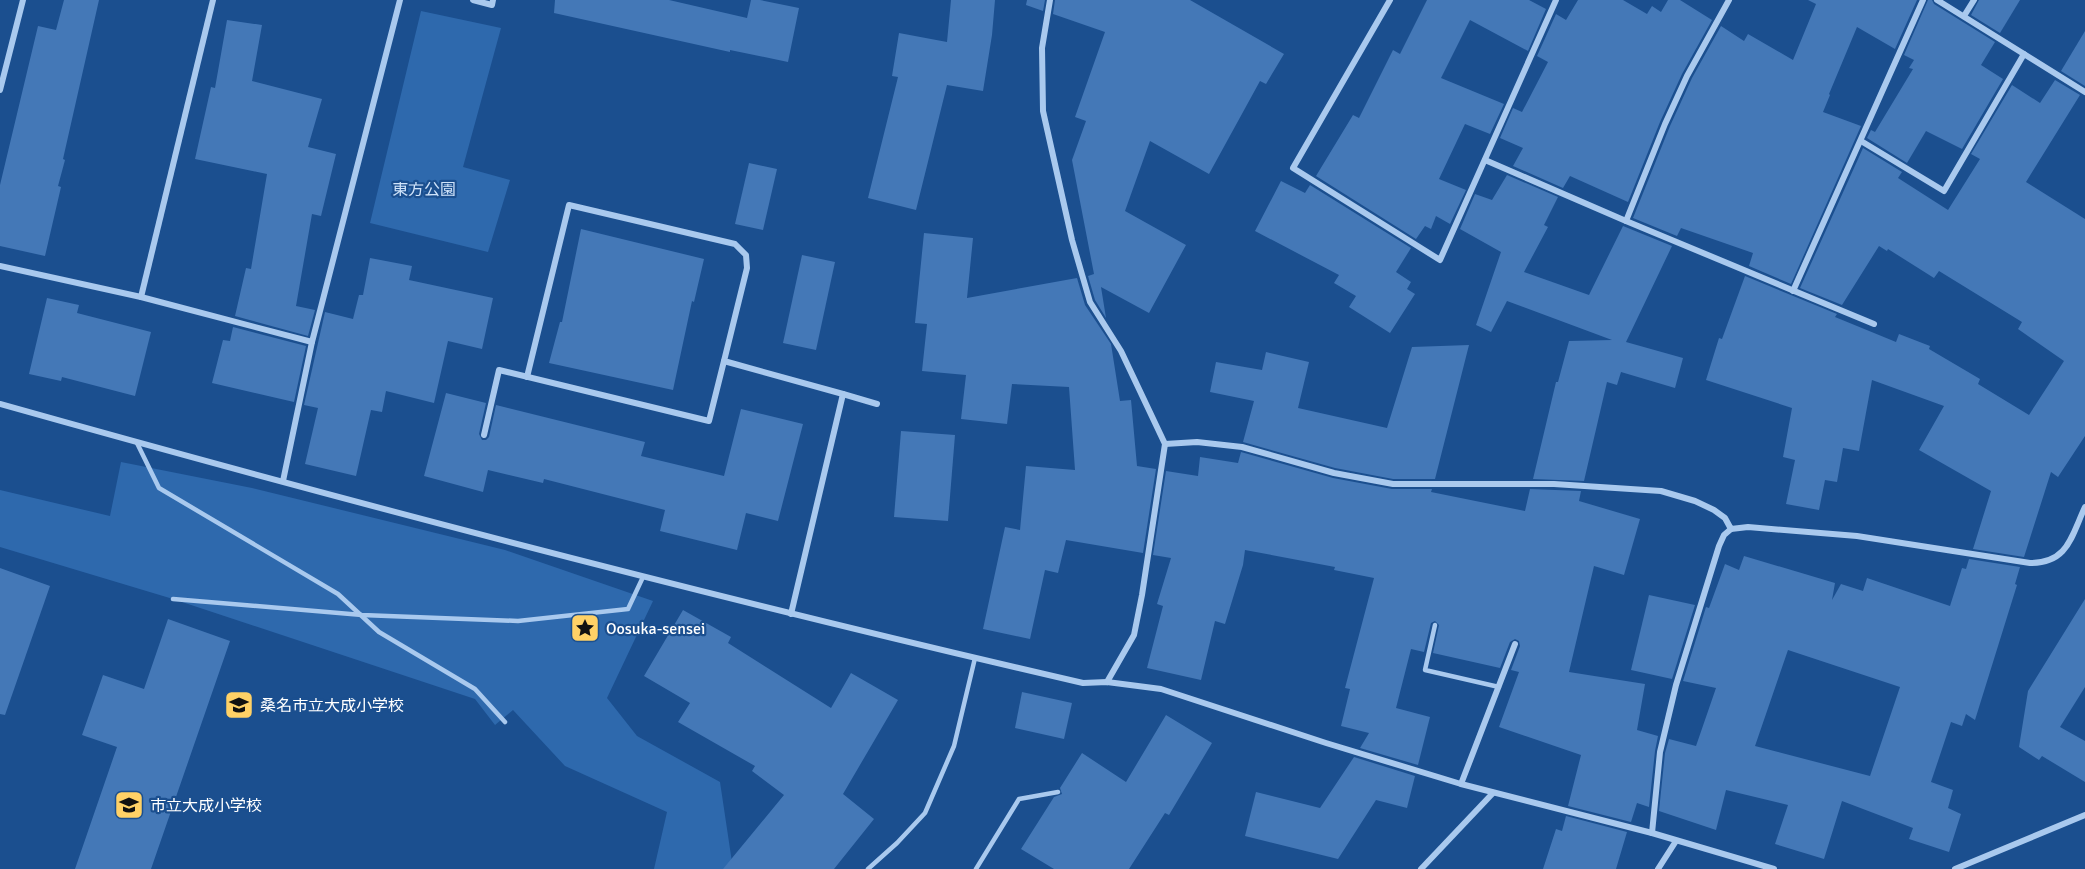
<svg xmlns="http://www.w3.org/2000/svg" width="2085" height="869" viewBox="0 0 2085 869" font-family="Signika,'Noto Sans JP',sans-serif">
	<style>
		.green { fill: #2e69ad }
		.building { fill: #4478b7; fill-rule: evenodd }
		.lines { fill: none; stroke-linecap: round; stroke-linejoin: round }
		.lane { stroke: #a9c9ee; stroke-width: 4.5 }
		.street { stroke: #a9c9ee; stroke-width: 6 }
		.labels { text-anchor: middle; stroke-width: 4.5; stroke-linejoin: round; paint-order: stroke }
		.park-label { font-size: 16px; fill: #cfe3fa; stroke: #1b4f8f }
		.poi-label { font-size: 16px; fill: #fff; stroke: #1b4f8f; text-anchor: start }
	</style>
	<rect width="100%" height="100%" fill="#1b4f8f"/>
	<g class="green">
		<polygon points="421,11 501,28 463,167 510,180 488,252 370,223"/>
		<polygon points="121,462 252,488 505,550 653,601 607,698 637,736 720,782 733,869 654,869 667,812 565,766 513,710 495,725 475,699 173,599 0,547 0,490 110,516"/>
	</g>
	<g class="building">
		<polygon points="64,0 99,0 63,159 65,160 58,186 61,187 45,256 0,246 0,185 38,26 56,30"/>
		<polygon points="555,0 669,0 747,18 751,0 760,0 799,8 788,62 730,50 730,52 554,13"/>
		<polygon points="951,0 995,0 992,35 983,91 947,85 916,210 868,198 898,77 892,76 899,33 947,42"/>
		<polygon points="1027,0 1045,0 1043,11 1026,5"/>
		<polygon points="1055,0 1190,0 1284,54 1266,84 1260,81 1209,174 1150,141 1125,211 1186,245 1149,313 1101,287 1106,318 1095,300 1088,276 1094,274 1072,160 1086,121 1075,117 1105,32 1053,14"/>
		<polygon points="1427,0 1529,0 1546,9 1528,51 1470,20 1441,78 1504,104 1490,134 1465,124 1439,179 1466,190 1450,224 1436,216 1431,229 1425,226 1416,239 1316,176 1353,115 1359,118 1393,50 1400,54"/>
		<polygon points="1578,0 1623,0 1647,14 1652,6 1661,12 1668,0 1680,0 1712,20 1682,74 1660,122 1628,202 1570,176 1563,188 1513,166 1523,148 1500,138 1513,108 1522,112 1548,62 1537,56 1556,14 1566,20"/>
		<polygon points="1808,0 1917,0 1895,49 1857,27 1829,94 1830,95 1823,112 1861,126 1791,284 1749,266 1753,253 1681,228 1677,236 1633,218 1670,126 1692,78 1721,26 1744,41 1748,34 1793,60 1816,4"/>
		<polygon points="1928,0 1932,0 1934,4 1995,42 1981,65 2003,79 1962,149 1926,131 1907,163 1867,138 1871,130 1875,132 1913,69 1909,68 1914,60 1904,55"/>
		<polygon points="1979,0 2020,0 2000,33 1971,15"/>
		<polygon points="227,20 262,25 252,81 322,99 308,147 336,154 321,216 312,214 296,306 315,310 308,336 235,316 246,268 251,269 267,174 195,159 211,87 215,88"/>
		<polygon points="2085,31 2085,86 2061,71"/>
		<polygon points="2055,80 2080,95 2026,182 2085,219 2085,436 2058,477 2051,472 2024,557 1973,549 1991,491 1919,450 1944,406 1872,380 1859,451 1843,448 1837,482 1825,480 1819,510 1786,504 1795,460 1783,457 1792,408 1706,380 1719,338 1722,339 1745,276 1837,314 1835,317 1896,342 1899,334 1930,346 1929,349 1980,379 1978,384 2029,415 2064,361 2018,329 2022,322 1939,271 1934,278 1888,249 1887,251 1879,246 1842,305 1800,288 1863,148 1902,172 1898,178 1948,210 1980,159 1971,154 2012,85 2040,103"/>
		<polygon points="749,163 777,169 763,230 735,224"/>
		<polygon points="1507,175 1558,197 1544,225 1548,227 1524,272 1589,295 1623,226 1672,246 1626,342 1683,358 1675,388 1621,372 1617,385 1607,382 1584,481 1533,479 1556,382 1558,382 1569,341 1612,340 1507,301 1491,332 1476,325 1501,252 1460,229 1475,194 1492,200"/>
		<polygon points="1281,181 1305,193 1310,185 1411,248 1396,272 1411,282 1407,289 1415,294 1390,333 1349,307 1356,296 1334,283 1339,275 1255,231"/>
		<polygon points="581,229 704,259 694,302 692,301 673,390 549,363 560,322 562,322"/>
		<polygon points="924,233 973,238 967,298 1077,278 1085,305 1111,344 1120,401 1131,400 1137,466 1156,469 1143,553 1066,540 1058,573 1045,570 1030,639 983,629 1005,527 1020,530 1026,466 1075,470 1069,387 1012,384 1007,424 961,419 966,375 922,371 927,324 915,323"/>
		<polygon points="802,255 835,262 816,350 783,343"/>
		<polygon points="370,258 412,266 409,280 493,298 482,349 448,341 434,403 386,391 382,412 371,410 356,476 305,464 318,408 304,405 325,312 353,319 359,295 363,295"/>
		<polygon points="47,298 79,305 77,313 151,332 135,396 62,377 61,381 29,374"/>
		<polygon points="233,327 306,346 294,402 212,383 223,340 230,341"/>
		<polygon points="1469,345 1435,479 1393,479 1335,468 1243,442 1254,401 1210,392 1216,362 1262,370 1266,352 1309,362 1298,408 1387,428 1412,347"/>
		<polygon points="446,393 486,403 479,434 482,440 486,440 489,437 496,405 645,442 641,456 724,476 741,409 803,424 778,521 746,513 737,550 660,531 665,510 544,479 543,483 488,470 483,492 424,476"/>
		<polygon points="901,431 955,435 948,521 894,517"/>
		<polygon points="1241,452 1333,478 1392,489 1432,489 1431,492 1525,511 1530,489 1581,491 1579,501 1640,519 1624,575 1594,566 1569,672 1645,684 1637,730 1658,736 1655,751 1649,807 1637,803 1631,822 1568,806 1581,755 1499,727 1519,672 1511,670 1520,646 1519,641 1515,639 1510,642 1500,668 1433,653 1439,625 1435,621 1431,623 1424,652 1411,649 1396,708 1430,717 1418,765 1360,748 1369,733 1341,726 1350,689 1345,688 1374,578 1334,570 1335,567 1245,550 1243,565 1225,624 1215,621 1201,680 1147,668 1163,606 1157,604 1171,558 1153,555 1166,471 1198,476 1200,457 1238,463"/>
		<path d="M1744,556l91,27 -3,17 9,-16 22,7 4,-13 83,28 12,-38 4,1 3,-10 51,8 -5,17 2,1 -42,135 -9,-6 -4,12 -11,-4 -20,60 22,8 -5,18 13,6 -12,38 -40,-13 4,-11 -71,-27 -18,58 -49,-15 13,-39 -62,-15 -10,40 -57,-19 6,-58 4,-14 27,7 20,-58 -33,-7 23,-74 3,1 16,-44 14,6zM1788,650l112,37 -30,89 -115,-30z"/>
		<polygon points="0,568 50,586 5,715 0,714"/>
		<polygon points="1649,595 1695,605 1672,679 1631,670"/>
		<polygon points="2085,599 2085,687 2060,727 2085,741 2085,782 2042,756 2039,760 2019,747 2028,691"/>
		<polygon points="683,610 731,637 728,643 831,708 851,673 898,700 843,794 874,819 834,869 723,869 784,795 752,771 755,766 678,722 690,703 644,676"/>
		<polygon points="168,619 230,641 151,869 75,869 117,747 82,735 103,675 144,689"/>
		<polygon points="1022,692 1072,703 1064,739 1015,728"/>
		<polygon points="1166,715 1212,743 1169,815 1165,813 1129,869 1054,869 1021,849 1054,797 1062,794 1060,788 1082,753 1126,782"/>
		<polygon points="1354,757 1415,776 1407,808 1376,800 1338,859 1245,836 1256,792 1320,808"/>
		<polygon points="1566,816 1627,832 1616,869 1543,869 1556,829 1562,831"/>
	</g>
	<g class="lines">
		<g class="lane">
			<polyline points="137,443 159,488 338,594 379,632 475,689 505,722"/>
			<polyline points="173,599 362,615 518,621 628,609 643,577"/>
			<polyline points="1435,625 1425,670 1499,687"/>
			<polyline points="868,869 897,843 925,813 954,746 975,658"/>
			<polyline points="976,869 1019,799 1058,792"/>
		</g>
		<g class="street">
			<polyline points="473,0 492,5 493,0"/>
			<polyline points="1050,0 1042,48 1043,111 1072,240 1090,302 1121,351 1165,444 1142,595 1134,635 1107,682"/>
			<polyline points="1390,0 1293,168 1440,260 1556,0"/>
			<polyline points="1937,0 2085,92"/>
			<polyline points="1964,16 1974,0"/>
			<polyline points="0,90 23,0"/>
			<polyline points="1861,141 1944,191 2024,54"/>
			<polyline points="1485,160 1626,221 1874,324"/>
			<polyline points="1626,221 1665,124 1687,76 1729,0"/>
			<polyline points="0,266 141,297 312,342 400,0"/>
			<polyline points="1793,291 1923,0"/>
			<polyline points="141,297 213,0"/>
			<polyline points="527,377 569,205 735,244 746,255 747,268 724,361 843,394 791,614"/>
			<polyline points="843,394 877,404"/>
			<path d="M0,404c359,101 720,195 1083,279l24,-1 54,7 165,54 135,41 191,49 122,36"/>
			<polyline points="484,435 499,370 709,421 724,361"/>
			<path d="M1165,444l32,-2 45,5 92,26 59,11h161l107,7 34,10 19,9 11,8 6,11 17,-2 109,9 173,27c38,0 41,-26 55,-56"/>
			<polyline points="283,481 312,342"/>
			<polyline points="1461,784 1515,644"/>
			<polyline points="1652,833 1660,752 1676,685 1719,546 1724,535 1731,529"/>
			<polyline points="1421,869 1493,793"/>
			<polyline points="1658,869 1676,841"/>
			<polyline points="1955,869 2085,815"/>
		</g>
	</g>
	<defs>
		<g id="sight-square" transform="scale(1.5)"><rect x="-9" y="-9" width="18" height="18" rx="4" fill="#ffd166" stroke="#1b4f8f"/><path d="M0-6L1.8-2.2L6-1.7L2.9 1.2L3.7 5.4L0 3.3L-3.7 5.4L-2.9 1.2L-6-1.7L-1.8-2.2Z" fill="#111"/></g>
		<g id="school-square" transform="scale(1.5)"><rect x="-9" y="-9" width="18" height="18" rx="4" fill="#ffd166" stroke="#1b4f8f"/><path d="M0-5L7-2L0 1L-7-2ZM-4 1L0 2.5L4 1V4Q0 6-4 4Z" fill="#111"/></g>
	</defs>
	<g fill-rule="evenodd">
		<use href="#sight-square" x="585" y="628"/>
		<use href="#school-square" x="239" y="705"/>
		<use href="#school-square" x="129" y="805"/>
	</g>
	<g class="labels">
		<g class="park-label">
			<text x="424" y="195">東方公園</text>
		</g>
		<g class="poi-label">
			<text x="606" y="634">Oosuka-sensei</text>
			<text x="260" y="711">桑名市立大成小学校</text>
			<text x="150" y="811">市立大成小学校</text>
		</g>
	</g>
</svg>
